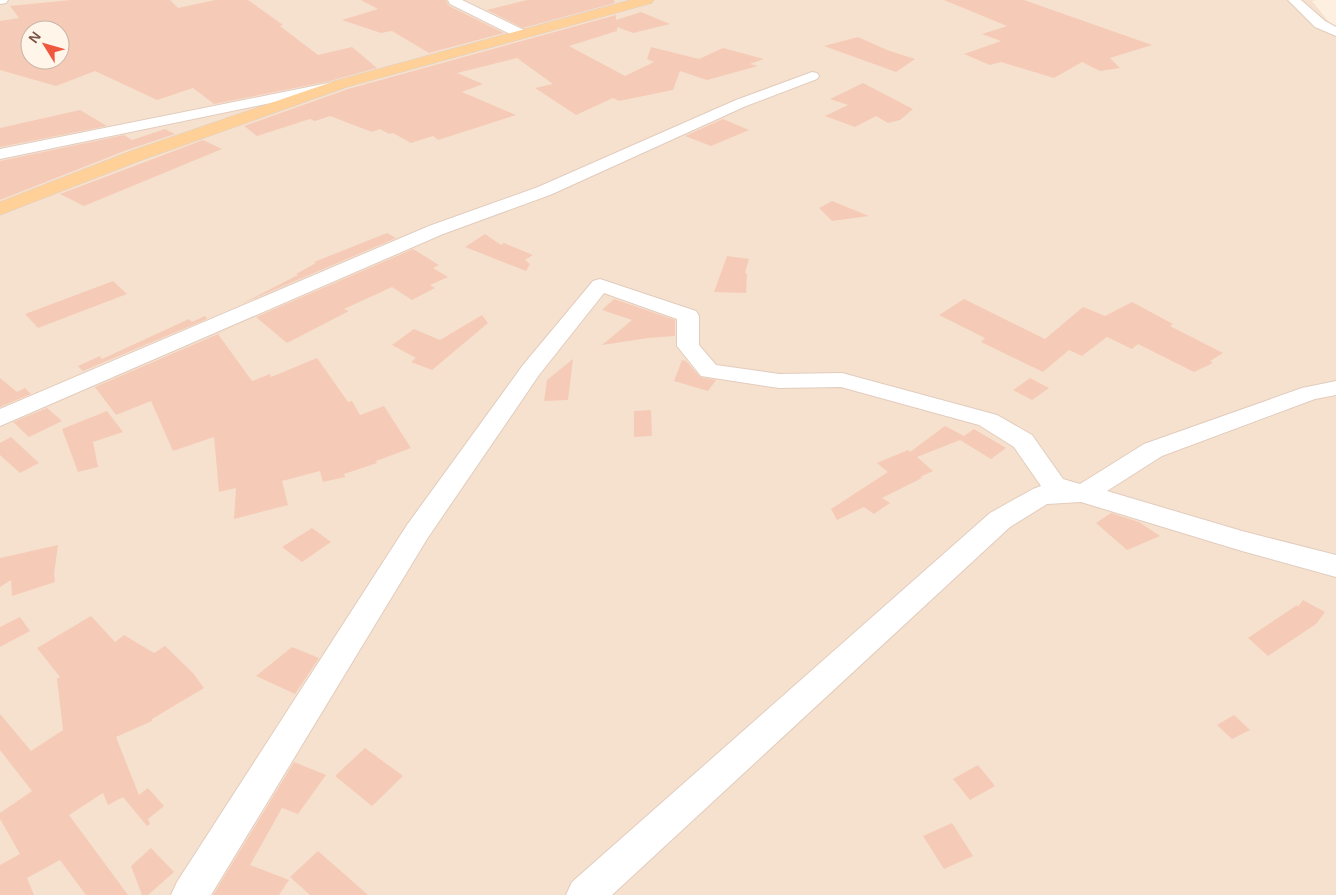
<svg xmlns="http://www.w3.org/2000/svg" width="1336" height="895" viewBox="0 0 1336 895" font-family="Arial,sans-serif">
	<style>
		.residential { fill: #f6e1cf; fill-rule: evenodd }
		.building { fill: #f5cbb7; fill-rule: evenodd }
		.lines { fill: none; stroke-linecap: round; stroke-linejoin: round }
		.minor-casing { stroke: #e2ccbd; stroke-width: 2 }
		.major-casing { stroke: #d9cfcb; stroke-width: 1 }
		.minor { fill: #fff; fill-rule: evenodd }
		.major { fill: #ffd097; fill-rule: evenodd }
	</style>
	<rect width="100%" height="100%" fill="#fef0e1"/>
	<path class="residential" d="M0,0h1317l-5,1 21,26 3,1v867h-1336zM30,30h30v30h-30z"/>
	<g class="building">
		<path d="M71,0h99l8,8 37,-8h33l35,25 -3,1 38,29 34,-8 25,21 -47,13 -116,23 -21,-16 -36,12 -62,-29 -39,15 -56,-16v-49l19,-3 -9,-12zM30,30h30v30h-30z"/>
		<polygon points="361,0 446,0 449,6 504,33 429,53 392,31 381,33 342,20 378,9"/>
		<polygon points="527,0 614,0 615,3 523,28 487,10"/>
		<polygon points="944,0 1024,0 1152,45 1110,58 1120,68 1100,71 1082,62 1054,78 1001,62 990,65 964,54 1001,41 982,34 1007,26"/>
		<polygon points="641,12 670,24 633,33 617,27 617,31 569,46 625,76 654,62 647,59 651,47 699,59 723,48 764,59 750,64 758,66 707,80 680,71 673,90 619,101 613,98 576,115 535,88 553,84 517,58 457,73 483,84 462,92 516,115 438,140 433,136 411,143 393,133 389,134 380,129 372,132 330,116 315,121 310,119 257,136 244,126 348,89 616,15 616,20"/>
		<polygon points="858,37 887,50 915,59 896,72 824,46"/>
		<polygon points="863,83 913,109 900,120 888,123 876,116 855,127 825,116 848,105 830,99"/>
		<polygon points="80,110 107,126 0,147 0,128"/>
		<polygon points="723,119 749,130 711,146 685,136"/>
		<polygon points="165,129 175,134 127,150 0,200 0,161 124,135 132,140"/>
		<polygon points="203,140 222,149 84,206 60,194"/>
		<polygon points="832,201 869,216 832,221 819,208"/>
		<polygon points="387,233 396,238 241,304 298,275 296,274 316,263 314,262"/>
		<polygon points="485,234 501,245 504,243 533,255 525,260 530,264 526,271 465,247"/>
		<polygon points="413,249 439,265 433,268 448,277 430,285 435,288 412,300 392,287 344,309 349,311 287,343 256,317"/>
		<polygon points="727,256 749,259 745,273 747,274 746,293 714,292"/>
		<polygon points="113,281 127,294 38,328 25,314"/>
		<polygon points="614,299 675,320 675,336 648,338 602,345 632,320 602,310"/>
		<polygon points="964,299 1045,339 1083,307 1105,316 1132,302 1173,324 1170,326 1223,353 1210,361 1213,363 1194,372 1138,344 1132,349 1107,337 1082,356 1069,350 1043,372 981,342 985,338 939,315"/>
		<polygon points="482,315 488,323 432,370 411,362 416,358 392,345 414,329 440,340"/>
		<polygon points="205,316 207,319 83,371 78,366 100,356 102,359 189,319 192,322"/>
		<polygon points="218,334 252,381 270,374 271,377 317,358 348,402 352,401 360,415 384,406 411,448 376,461 377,463 344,474 345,477 323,482 320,471 282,481 288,505 234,519 236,488 219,492 214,437 173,451 151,401 116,415 95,387"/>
		<polygon points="573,359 568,400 544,401 547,380"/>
		<polygon points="682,360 686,361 700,377 716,380 708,391 674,381"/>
		<polygon points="0,378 17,392 25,388 31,394 0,407"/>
		<polygon points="1030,378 1049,388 1032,400 1013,390"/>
		<polygon points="47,408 62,421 29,437 13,422"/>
		<polygon points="651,410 652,436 634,437 634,411"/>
		<polygon points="107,411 123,432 93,442 98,467 78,472 62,429"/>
		<polygon points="945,426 964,436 974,429 1006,448 991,459 960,440 917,457 933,471 920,477 922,478 882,498 890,503 874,514 864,507 837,520 831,509 888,472 877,463 908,450 910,452"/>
		<polygon points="11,437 39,463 20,473 0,455 0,443"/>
		<polygon points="1111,513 1139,522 1160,536 1127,550 1096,523"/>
		<polygon points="312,528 331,542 302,562 282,547"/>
		<polygon points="58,545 54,574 55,582 12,596 11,580 0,587 0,558"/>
		<polygon points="1303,600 1325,612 1316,624 1268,656 1248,638 1297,605 1298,607"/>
		<polygon points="91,616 115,642 124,635 154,653 165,646 193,673 204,688 152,719 152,721 116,737 139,795 148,788 164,806 148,819 150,824 147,826 123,797 108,805 103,793 69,815 128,895 86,895 60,860 27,878 34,895 0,895 0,865 20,854 0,819 0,813 32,791 0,750 0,714 31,751 63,730 57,679 60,677 37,648"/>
		<polygon points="20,617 30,631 0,647 0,627"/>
		<polygon points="292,647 319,658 295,694 256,676"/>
		<polygon points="1234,715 1250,730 1232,739 1217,725"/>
		<polygon points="365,748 403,776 372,806 335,776"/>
		<polygon points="294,762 326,775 298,814 282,808 250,865 289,880 279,895 213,895"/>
		<polygon points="978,765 995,786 970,800 953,779"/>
		<polygon points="952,823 973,856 944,869 923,836"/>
		<polygon points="151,848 174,872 148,895 142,895 131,866"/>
		<polygon points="318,851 368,895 310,895 290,877"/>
	</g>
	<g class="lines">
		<g class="minor-casing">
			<g id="minor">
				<polygon points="0,0 8,0 6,3 0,4"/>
				<polygon points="448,0 462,0 526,31 528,34 521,38 516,37 450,4"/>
				<polygon points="1288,0 1301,0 1325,21 1336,27 1336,36 1315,27"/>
				<polygon points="812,72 817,73 819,76 817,79 746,106 550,195 443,234 0,426 0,409 429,226 538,187 736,100"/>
				<polygon points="338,81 343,82 345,85 343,88 0,159 0,149"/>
				<polygon points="600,279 696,311 699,316 699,345 716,365 779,374 842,373 997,415 1032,435 1063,479 1080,484 1144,444 1302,388 1336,381 1336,395 1315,399 1162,456 1107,491 1242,531 1336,555 1336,577 1242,551 1081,502 1047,504 1010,527 612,895 566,895 572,882 990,513 1033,489 1041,486 1014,447 979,425 841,387 779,388 701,376 677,346 677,319 604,293 539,375 427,539 211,895 171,895 177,882 407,525 523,365 593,281"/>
			</g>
		</g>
		<g class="major-casing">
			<polygon id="major" points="631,0 654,0 652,3 347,87 142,160 0,215 0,202 128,152 335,81"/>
		</g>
		<use href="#minor" class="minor"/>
		<use href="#major" class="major"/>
	</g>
	<g transform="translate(45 45) rotate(307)"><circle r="24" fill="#fff5e9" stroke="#c9b5a8"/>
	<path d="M0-4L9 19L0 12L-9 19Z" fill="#f0583e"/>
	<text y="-8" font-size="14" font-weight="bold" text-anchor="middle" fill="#775446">N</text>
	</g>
</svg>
